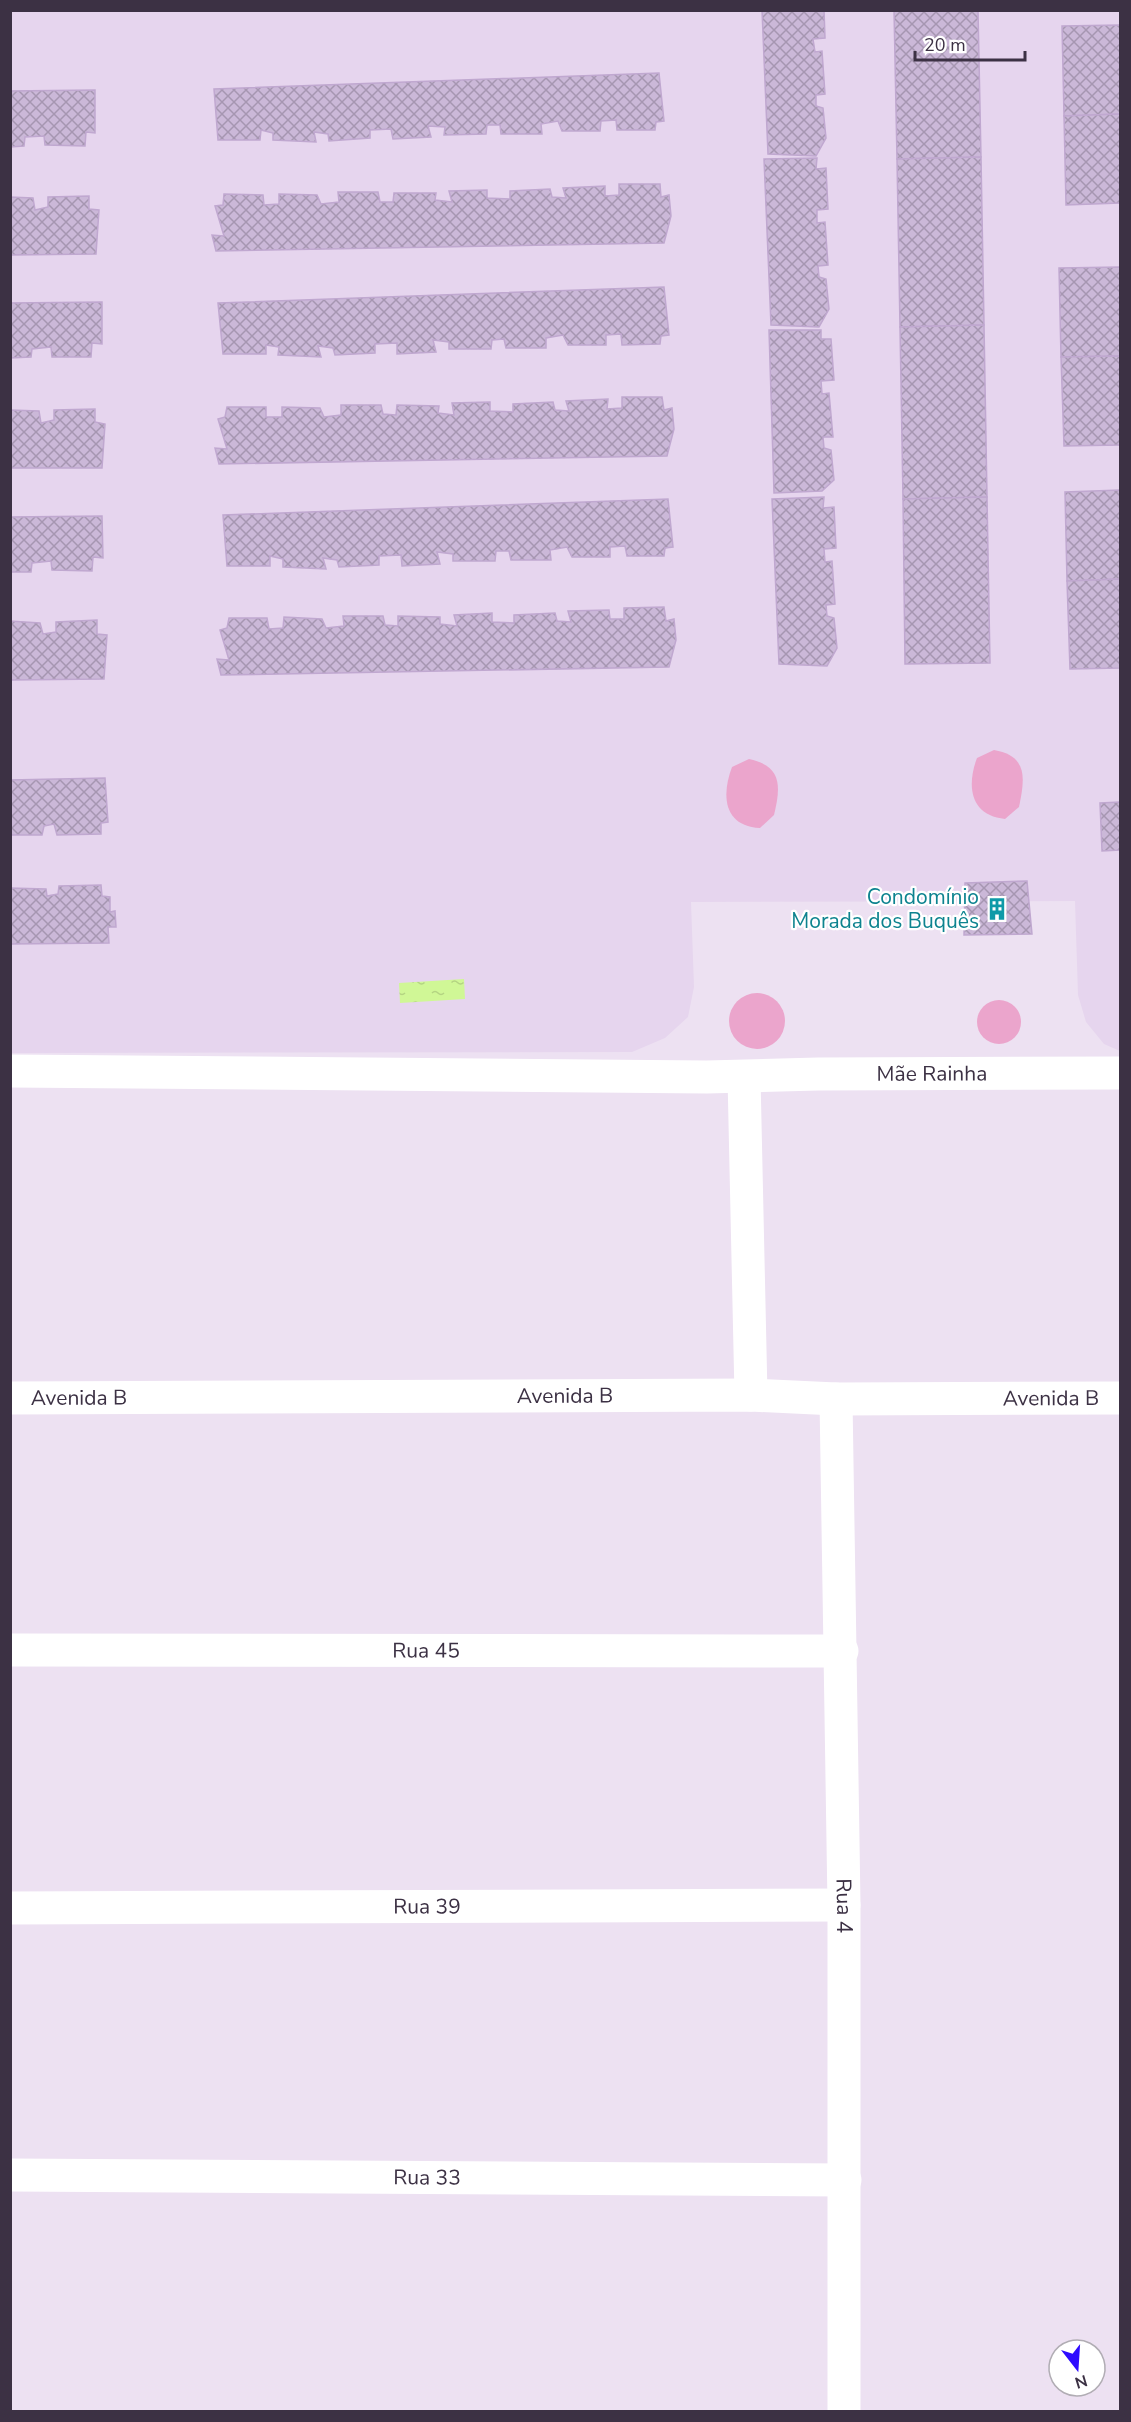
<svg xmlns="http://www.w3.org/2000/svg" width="1131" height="2422" viewBox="0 0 1131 2422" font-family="'Nunito Sans',sans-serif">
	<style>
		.residential { fill: #e6d5ee }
		.grass { fill: #eba5cc }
		.water { fill: url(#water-ripples) }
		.building { fill: url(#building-cross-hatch); stroke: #c0a8d0; stroke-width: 1.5 }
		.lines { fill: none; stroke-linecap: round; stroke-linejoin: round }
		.street { stroke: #fff; stroke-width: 33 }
		.labels { text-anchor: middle; stroke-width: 4.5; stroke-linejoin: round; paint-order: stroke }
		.culture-label { font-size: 21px; fill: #0d838f; stroke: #fff; text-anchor: end }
		.street-label { font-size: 21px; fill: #3c3144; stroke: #fff }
	</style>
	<defs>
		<pattern id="water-ripples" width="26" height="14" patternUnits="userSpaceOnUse" patternTransform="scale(1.5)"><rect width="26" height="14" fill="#d0f796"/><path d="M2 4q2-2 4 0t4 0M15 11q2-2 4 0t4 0" fill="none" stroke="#b4d482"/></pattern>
		<pattern id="building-cross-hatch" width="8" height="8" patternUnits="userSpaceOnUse" patternTransform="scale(1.5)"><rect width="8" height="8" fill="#cbb8d8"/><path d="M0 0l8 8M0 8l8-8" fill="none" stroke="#a696b1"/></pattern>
	</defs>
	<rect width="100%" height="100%" fill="#ede1f2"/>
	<polygon class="residential" points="10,11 1120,11 1120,1051 1104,1044 1086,1022 1078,995 1075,901 691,902 694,987 688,1017 665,1038 632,1052 11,1053"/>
	<g class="grass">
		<path d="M994,750c34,6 31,28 25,57l-14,12c-34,-3 -39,-32 -28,-61z"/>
		<path d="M749,759c33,7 32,27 25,56l-14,13c-36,-2 -39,-32 -28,-61z"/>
		<circle cx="757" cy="1021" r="28"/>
		<circle cx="999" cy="1022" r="22"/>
	</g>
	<polygon class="water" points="464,979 465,999 400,1003 399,983"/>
	<g class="building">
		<polygon points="762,10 824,10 825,38 813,39 815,52 822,51 825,94 816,95 816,106 823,108 826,138 816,156 768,154"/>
		<polygon points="894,10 978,10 981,157 897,159"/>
		<polygon points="1120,25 1120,114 1064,116 1062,26"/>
		<polygon points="659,73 664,121 656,122 655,130 617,130 616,120 601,121 600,131 562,131 558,121 541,124 542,134 501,134 500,125 487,125 486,134 444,135 445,127 428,126 431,137 393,139 391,129 370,130 370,138 329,141 328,134 314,132 316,142 273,140 273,133 261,130 260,140 218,140 214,89"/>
		<polygon points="95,90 95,133 86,132 85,146 45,145 44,136 25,137 24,146 10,147 10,91"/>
		<polygon points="1120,114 1120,203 1066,205 1064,116"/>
		<polygon points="981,157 984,325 900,327 897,159"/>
		<polygon points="817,158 816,169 826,168 828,209 817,210 817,223 825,222 828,265 818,266 819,277 826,279 829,309 819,327 771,325 764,159"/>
		<polygon points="619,184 660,184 661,197 669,195 671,216 664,243 216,251 212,235 224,236 215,206 223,205 224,194 263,195 264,205 279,204 279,194 317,195 321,204 339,202 338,192 378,192 380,202 393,202 394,193 436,193 435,200 452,202 449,191 487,190 487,198 510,199 510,191 550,189 552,197 566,198 563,188 605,186 605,196 619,195"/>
		<polygon points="89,196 89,209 99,210 96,254 10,255 10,197 33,198 35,210 48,207 48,197"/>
		<polygon points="1120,267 1120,356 1061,357 1059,268"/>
		<polygon points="664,287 669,335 661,336 660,344 622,345 621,334 606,335 606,345 568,345 563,335 546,338 546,348 506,348 504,339 492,340 491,349 449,349 449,342 433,340 436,352 397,354 397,343 375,344 375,353 335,355 333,348 318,346 321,357 278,355 279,347 266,345 266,354 223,354 218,303"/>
		<polygon points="102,302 102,344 92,343 91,357 52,357 51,347 32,349 31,357 10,358 10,303"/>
		<polygon points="984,325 987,497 903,499 900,327"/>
		<polygon points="769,330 821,330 821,339 831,339 834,380 821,381 822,394 829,393 833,437 823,437 824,448 831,450 834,480 822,491 774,493"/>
		<polygon points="1120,356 1120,445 1064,446 1061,357"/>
		<polygon points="622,397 662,397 664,410 672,408 674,429 667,456 219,464 215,448 227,449 218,419 225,417 227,407 266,407 266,417 282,417 282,407 320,408 324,417 341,415 341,405 381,405 383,414 396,415 397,405 439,406 438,413 454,415 452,403 490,402 490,411 513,412 513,404 553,402 555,410 569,411 566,401 608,399 607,409 622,408"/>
		<polygon points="95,409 95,422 105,424 102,468 10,468 10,410 39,411 41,423 54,420 54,410"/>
		<polygon points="1120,490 1120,579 1067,581 1065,492"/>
		<polygon points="824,497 823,508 834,507 836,548 824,549 825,562 832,561 835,604 826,605 827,616 834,618 837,648 827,666 779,664 772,499"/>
		<polygon points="987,497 990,663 905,664 903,499"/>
		<polygon points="668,499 673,547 665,548 664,556 627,556 625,546 610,547 610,557 572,557 567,547 550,550 551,560 511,560 509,551 496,551 495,561 453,561 453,554 437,552 440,564 402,566 401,555 379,556 379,565 339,567 337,560 323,558 326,569 283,567 283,559 270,556 270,566 227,566 223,515"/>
		<polygon points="102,516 103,558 93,557 92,571 52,570 51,561 32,563 31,572 10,572 10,517"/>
		<polygon points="1120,579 1120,668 1070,669 1067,581"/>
		<polygon points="664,607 666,621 674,619 676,640 669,667 221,675 217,659 229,660 220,630 227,628 229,618 267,618 269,629 283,628 284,617 322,619 326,628 344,626 343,616 383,616 385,625 398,626 398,616 440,617 440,624 457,626 454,615 492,613 492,622 514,623 514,615 555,613 557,621 571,622 568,611 609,610 610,619 624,619 624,608"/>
		<polygon points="97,620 97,634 107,635 104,679 10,680 10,621 40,623 43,634 56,632 56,622"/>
		<polygon points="105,778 108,822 101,823 101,834 57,835 54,824 44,826 42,835 10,835 10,780"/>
		<polygon points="1120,802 1120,850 1102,851 1100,803"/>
		<polygon points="1027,881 1032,934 964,935 965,883"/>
		<polygon points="101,885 102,896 110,897 110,912 115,911 116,927 108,927 109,943 10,944 10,888 46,889 47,896 58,894 59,886"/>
	</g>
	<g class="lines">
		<g class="street">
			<path id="s1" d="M10,1071l697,6 111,-3 302,-1"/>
			<polyline points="744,1077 751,1395"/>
			<path id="s2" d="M10,1398l741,-3 85,4 284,-1"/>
			<path id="s3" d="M836,1399l8,506v507"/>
			<path id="s4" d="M10,1650l832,1"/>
			<path id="s5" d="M10,1908l834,-3"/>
			<path id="s6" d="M10,2175l835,5"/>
		</g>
	</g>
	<defs>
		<g id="building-bare" transform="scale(1.8)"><path d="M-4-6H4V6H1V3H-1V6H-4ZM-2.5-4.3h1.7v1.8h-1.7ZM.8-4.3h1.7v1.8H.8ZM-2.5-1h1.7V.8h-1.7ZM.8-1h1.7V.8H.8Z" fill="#0f9aa8" stroke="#fff" stroke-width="2.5" paint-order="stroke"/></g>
	</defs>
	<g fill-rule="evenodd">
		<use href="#building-bare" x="997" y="909"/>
	</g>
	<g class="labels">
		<g class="culture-label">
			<text x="979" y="904">Condomínio<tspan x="979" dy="24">Morada dos Buquês</tspan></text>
		</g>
		<g class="street-label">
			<text dy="7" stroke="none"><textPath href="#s1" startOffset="922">Mãe Rainha</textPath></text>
			<text dy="7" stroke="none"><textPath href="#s2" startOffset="555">Avenida B</textPath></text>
			<text dy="7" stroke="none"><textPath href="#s2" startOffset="69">Avenida B</textPath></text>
			<text dy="7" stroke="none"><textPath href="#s2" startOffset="1041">Avenida B</textPath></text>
			<text dy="7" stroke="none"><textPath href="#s4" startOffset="416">Rua 45</textPath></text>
			<text dy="7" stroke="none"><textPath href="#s3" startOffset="507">Rua 4</textPath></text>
			<text dy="7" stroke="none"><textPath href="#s5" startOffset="417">Rua 39</textPath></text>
			<text dy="7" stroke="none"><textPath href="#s6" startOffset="417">Rua 33</textPath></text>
		</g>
	</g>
	<rect width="1131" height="2422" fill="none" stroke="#3c3144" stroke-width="24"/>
	<g transform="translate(1077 2368) rotate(163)"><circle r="28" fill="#ffffff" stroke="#b1adb4" stroke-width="1.5"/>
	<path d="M0-4.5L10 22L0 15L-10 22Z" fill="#2e0bff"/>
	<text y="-9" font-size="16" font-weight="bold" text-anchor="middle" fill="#3c3144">N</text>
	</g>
	<path d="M915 51v9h110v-9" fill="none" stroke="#3c3144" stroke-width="3"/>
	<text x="924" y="51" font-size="18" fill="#3c3144" stroke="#ffffff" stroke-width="4.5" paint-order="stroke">20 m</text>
</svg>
